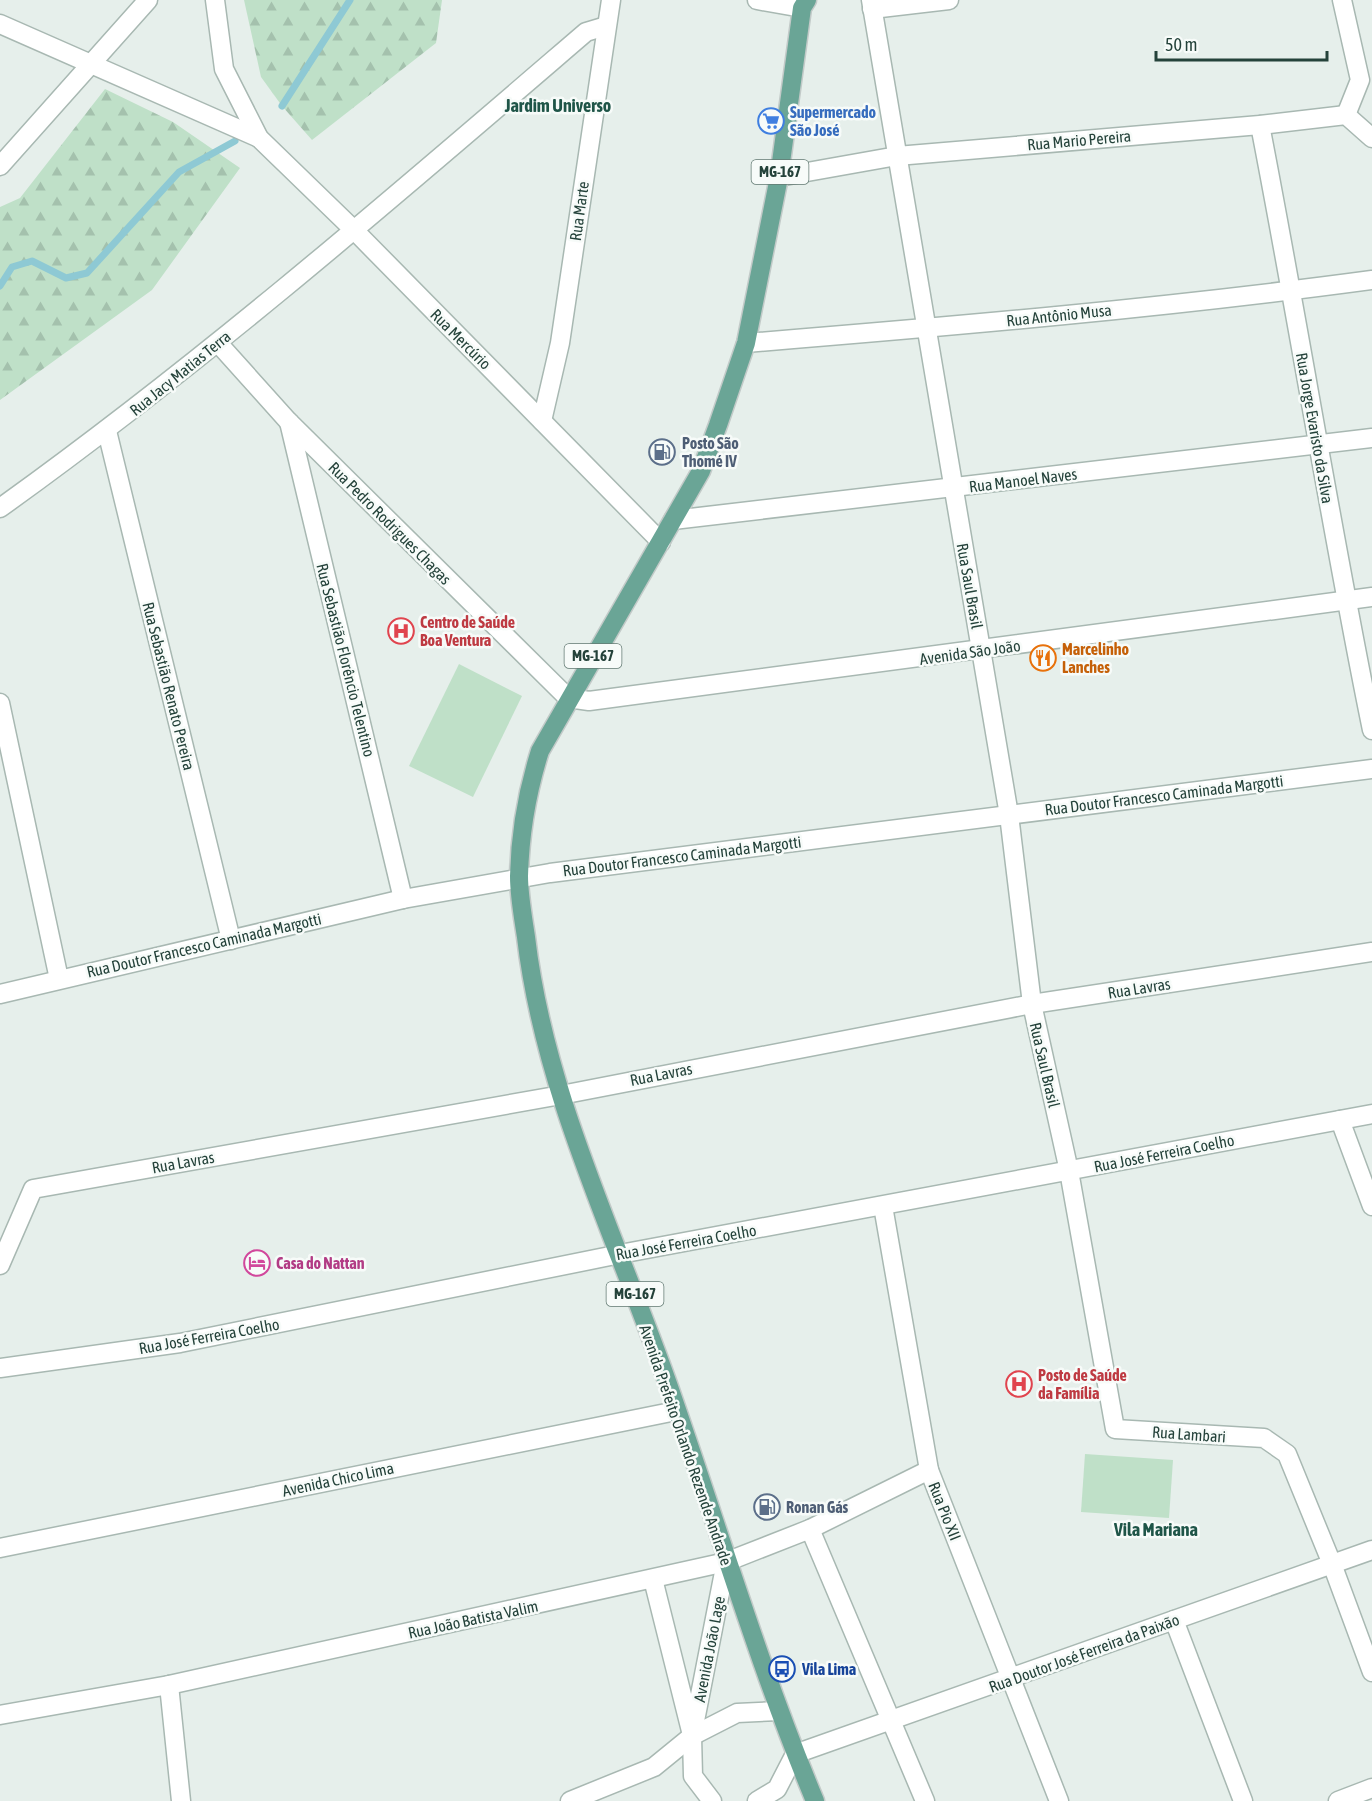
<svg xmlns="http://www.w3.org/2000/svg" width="1372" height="1801" viewBox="0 0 1372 1801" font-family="'Asap Condensed',sans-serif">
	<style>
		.forest { fill: url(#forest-firs) }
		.pitch { fill: #bfe0c8 }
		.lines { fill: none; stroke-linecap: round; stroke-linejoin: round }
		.stream { stroke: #8ec9d4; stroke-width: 7 }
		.minor-casing { stroke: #a8b8b2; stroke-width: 21 }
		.major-casing { stroke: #c2cac8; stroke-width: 21 }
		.minor { stroke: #fff; stroke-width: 18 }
		.major { stroke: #6aa596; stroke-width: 18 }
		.labels { text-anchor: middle; stroke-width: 5; stroke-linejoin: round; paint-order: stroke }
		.shield { fill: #f7fbf9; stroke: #637a73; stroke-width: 1.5 }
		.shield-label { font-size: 15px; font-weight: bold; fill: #24423a }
		.shop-label { font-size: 16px; font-weight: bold; fill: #366cbe; stroke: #f7fbf9; text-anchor: start }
		.street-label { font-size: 16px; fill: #24423a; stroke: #f7fbf9 }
		.service-label { font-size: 16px; font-weight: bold; fill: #4e5e75; stroke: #f7fbf9; text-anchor: start }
		.health-label { font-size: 16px; font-weight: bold; fill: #be3a42; stroke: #f7fbf9; text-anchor: start }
		.food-label { font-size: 16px; font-weight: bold; fill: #c56008; stroke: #f7fbf9; text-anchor: start }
		.hotel-label { font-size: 16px; font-weight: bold; fill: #b23c85; stroke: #f7fbf9; text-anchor: start }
		.transit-label { font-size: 16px; font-weight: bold; fill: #164399; stroke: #f7fbf9; text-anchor: start }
		.neighbourhood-label { font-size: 18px; font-weight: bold; fill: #1f5548; stroke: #f7fbf9 }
	</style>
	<defs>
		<pattern id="forest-firs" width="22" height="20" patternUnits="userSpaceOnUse" patternTransform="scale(1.5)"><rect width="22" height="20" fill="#bfe0c8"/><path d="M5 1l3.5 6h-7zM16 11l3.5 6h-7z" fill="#a4c1ad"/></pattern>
	</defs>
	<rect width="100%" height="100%" fill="#e6efeb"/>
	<g class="forest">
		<polygon points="244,0 442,0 436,43 312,140 282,106 261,77"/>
		<polygon points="105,89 173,122 240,168 152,290 0,400 0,207 20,198"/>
	</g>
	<g class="pitch">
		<polygon points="459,664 522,696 473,797 409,766"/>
		<polygon points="1085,1454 1173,1460 1169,1518 1081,1512"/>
	</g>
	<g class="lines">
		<g class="stream">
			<polyline points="282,106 350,0"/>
			<polyline points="0,286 12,267 32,261 66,278 87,273 179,172 235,141"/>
		</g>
		<g class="minor-casing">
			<g id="minor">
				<polyline points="215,0 224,69 259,138 355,231 661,542"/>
				<polyline points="757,0 802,8 801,0"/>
				<polyline points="871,0 1009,815 1032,1004 1069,1171 1115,1429 1264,1438 1287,1454 1332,1564 1372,1672"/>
				<polyline points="1342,0 1360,80 1346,115"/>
				<polyline points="872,9 949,0"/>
				<polyline points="0,24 259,138"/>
				<path d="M1260,125c39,201 71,404 112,605"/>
				<polyline points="0,166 148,0"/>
				<polyline points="779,177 897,156 1260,125 1346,115 1372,138"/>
				<polyline points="218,343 288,421 568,698 589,701 1372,597"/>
				<path d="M746,343c209,-17 418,-35 626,-63"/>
				<polyline points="542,421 560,343 611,0"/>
				<polyline points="289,422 403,899"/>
				<polyline points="107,431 231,940"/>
				<path d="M0,508c205,-147 395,-312 586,-476l20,-6"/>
				<polyline points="673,520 1372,438"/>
				<polyline points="0,703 59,979"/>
				<polyline points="0,994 403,899 550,873 1372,769"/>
				<polyline points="1340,1120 1372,1206"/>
				<polyline points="883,1206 929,1470 1059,1801"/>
				<polyline points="0,1265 33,1189 561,1095 1032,1004 1372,952"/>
				<polyline points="0,1368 180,1343 620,1254 1372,1114"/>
				<polyline points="810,1529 925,1801"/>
				<polyline points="0,1548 676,1411"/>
				<polyline points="653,1579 691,1731"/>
				<polyline points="1174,1620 1243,1801"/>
				<polyline points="169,1685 181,1801"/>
				<polyline points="0,1715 169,1685 726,1562 810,1529 929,1470"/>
				<polyline points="570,1801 654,1767 692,1736 737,1713 779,1711"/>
				<polyline points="712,1801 693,1776 692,1736 726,1562"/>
				<polyline points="757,1801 777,1789 795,1754 1372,1550"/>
				<polyline points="1338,1801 1372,1788"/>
			</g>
		</g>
		<g class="major-casing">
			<path id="major" d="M807,0l-5,8 -23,169 -33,166 -28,82 -17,46 -161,280c-13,41 -20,82 -21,125 0,20 4,41 7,61 18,155 90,300 142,447 49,139 90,280 147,417"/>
		</g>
		<use href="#minor" class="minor"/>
		<use href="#major" class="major"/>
	</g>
	<defs>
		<g id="supermarket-ring" transform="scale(1.35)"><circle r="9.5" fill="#f7fbf9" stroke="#3f7fe0" stroke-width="1.5"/><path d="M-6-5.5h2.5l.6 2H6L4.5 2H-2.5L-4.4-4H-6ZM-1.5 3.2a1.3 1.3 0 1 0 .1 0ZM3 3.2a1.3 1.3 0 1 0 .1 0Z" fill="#3f7fe0"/></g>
		<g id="fuel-ring" transform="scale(1.35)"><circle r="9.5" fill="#f7fbf9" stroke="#5c6f8a" stroke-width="1.5"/><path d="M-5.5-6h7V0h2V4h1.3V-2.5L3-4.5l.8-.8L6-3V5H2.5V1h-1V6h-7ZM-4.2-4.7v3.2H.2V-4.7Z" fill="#5c6f8a"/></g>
		<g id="hospital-ring" transform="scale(1.35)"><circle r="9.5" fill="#f7fbf9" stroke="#e0444e" stroke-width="1.5"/><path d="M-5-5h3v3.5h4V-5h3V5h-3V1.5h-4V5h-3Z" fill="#e0444e"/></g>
		<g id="restaurant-ring" transform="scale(1.35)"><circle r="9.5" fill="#f7fbf9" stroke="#e8710a" stroke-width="1.5"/><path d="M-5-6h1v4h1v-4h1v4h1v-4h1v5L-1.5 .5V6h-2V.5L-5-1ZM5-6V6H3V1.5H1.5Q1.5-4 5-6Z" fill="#e8710a"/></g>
		<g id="hotel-ring" transform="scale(1.35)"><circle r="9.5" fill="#f7fbf9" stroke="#d1479c" stroke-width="1.5"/><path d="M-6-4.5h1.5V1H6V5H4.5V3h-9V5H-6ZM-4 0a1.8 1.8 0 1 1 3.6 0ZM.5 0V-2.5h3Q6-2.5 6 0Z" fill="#d1479c"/></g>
		<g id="bus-ring" transform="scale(1.35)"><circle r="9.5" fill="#f7fbf9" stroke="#1a4fb4" stroke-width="1.5"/><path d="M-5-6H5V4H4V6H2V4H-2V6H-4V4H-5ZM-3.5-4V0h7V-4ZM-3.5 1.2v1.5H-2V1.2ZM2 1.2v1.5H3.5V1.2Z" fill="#1a4fb4"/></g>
	</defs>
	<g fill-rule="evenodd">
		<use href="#supermarket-ring" x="771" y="121"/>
		<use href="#fuel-ring" x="662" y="452"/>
		<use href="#hospital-ring" x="401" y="631"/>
		<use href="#restaurant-ring" x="1043" y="658"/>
		<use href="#hotel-ring" x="257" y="1263"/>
		<use href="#hospital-ring" x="1019" y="1384"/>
		<use href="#fuel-ring" x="767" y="1507"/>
		<use href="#bus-ring" x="782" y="1669"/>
	</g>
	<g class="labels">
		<g class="shield">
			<rect x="751.5" y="160" width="57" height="24" rx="4.5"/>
			<rect x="564.5" y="644" width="57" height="24" rx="4.5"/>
			<rect x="606.5" y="1282" width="57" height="24" rx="4.5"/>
		</g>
		<g class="shield-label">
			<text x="780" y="177">MG-167</text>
			<text x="593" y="661">MG-167</text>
			<text x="635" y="1299">MG-167</text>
		</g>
		<g class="shop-label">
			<text x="790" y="118">Supermercado<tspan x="790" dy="18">São José</tspan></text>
		</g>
		<g class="street-label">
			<text transform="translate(1079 140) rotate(-5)" y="6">Rua Mario Pereira</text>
			<text transform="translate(579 211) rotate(-82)" y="6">Rua Marte</text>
			<text transform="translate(1059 315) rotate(-6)" y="6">Rua Antônio Musa</text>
			<text transform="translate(461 339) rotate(45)" y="6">Rua Mercúrio</text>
			<text transform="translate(180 373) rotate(-39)" y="6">Rua Jacy Matias Terra</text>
			<text transform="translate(1315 428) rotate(80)" y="6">Rua Jorge Evaristo da Silva</text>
			<text transform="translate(1023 480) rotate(-7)" y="6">Rua Manoel Naves</text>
			<text transform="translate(390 523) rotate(45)" y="6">Rua Pedro Rodrigues Chagas</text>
			<text transform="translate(970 586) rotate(80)" y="6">Rua Saul Brasil</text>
			<text transform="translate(970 652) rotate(-8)" y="6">Avenida São João</text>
			<text transform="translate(346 660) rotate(76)" y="6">Rua Sebastião Florêncio Telentino</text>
			<text transform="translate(169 686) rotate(76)" y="6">Rua Sebastião Renato Pereira</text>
			<text transform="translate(1164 795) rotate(-7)" y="6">Rua Doutor Francesco Caminada Margotti</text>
			<text transform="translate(682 856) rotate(-7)" y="6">Rua Doutor Francesco Caminada Margotti</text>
			<text transform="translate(204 945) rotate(-13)" y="6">Rua Doutor Francesco Caminada Margotti</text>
			<text transform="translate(1139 988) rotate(-9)" y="6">Rua Lavras</text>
			<text transform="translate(1045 1065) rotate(77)" y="6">Rua Saul Brasil</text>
			<text transform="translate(661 1074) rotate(-11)" y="6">Rua Lavras</text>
			<text transform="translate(1164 1153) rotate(-11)" y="6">Rua José Ferreira Coelho</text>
			<text transform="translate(183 1162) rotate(-10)" y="6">Rua Lavras</text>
			<text transform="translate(686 1242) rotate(-10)" y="6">Rua José Ferreira Coelho</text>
			<text transform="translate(209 1336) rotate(-10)" y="6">Rua José Ferreira Coelho</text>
			<text transform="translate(1189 1434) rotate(4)" y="6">Rua Lambari</text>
			<text transform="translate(686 1445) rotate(71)" y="6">Avenida Prefeito Orlando Rezende Andrade</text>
			<text transform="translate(338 1479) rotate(-12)" y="6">Avenida Chico Lima</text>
			<text transform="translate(945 1511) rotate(68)" y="6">Rua Pio XII</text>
			<text transform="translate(473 1619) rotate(-12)" y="6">Rua João Batista Valim</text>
			<text transform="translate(709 1649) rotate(-79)" y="6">Avenida João Lage</text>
			<text transform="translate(1084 1653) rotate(-20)" y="6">Rua Doutor José Ferreira da Paixão</text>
		</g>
		<g class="service-label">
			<text x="682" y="449">Posto São<tspan x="682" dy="18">Thomé IV</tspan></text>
			<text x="786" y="1513">Ronan Gás</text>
		</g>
		<g class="health-label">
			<text x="420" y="628">Centro de Saúde<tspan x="420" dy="18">Boa Ventura</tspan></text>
			<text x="1038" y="1381">Posto de Saúde<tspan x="1038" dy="18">da Família</tspan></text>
		</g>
		<g class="food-label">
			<text x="1062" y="655">Marcelinho<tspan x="1062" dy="18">Lanches</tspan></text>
		</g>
		<g class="hotel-label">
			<text x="276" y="1269">Casa do Nattan</text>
		</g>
		<g class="transit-label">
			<text x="802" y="1675">Vila Lima</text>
		</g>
		<g class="neighbourhood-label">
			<text x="558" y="112">Jardim Universo</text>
			<text x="1156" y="1536">Vila Mariana</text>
		</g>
	</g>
	<path d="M1156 51v9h171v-9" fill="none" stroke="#24423a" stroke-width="3"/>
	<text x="1165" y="51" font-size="18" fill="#24423a" stroke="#f7fbf9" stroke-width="4.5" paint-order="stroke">50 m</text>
</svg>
